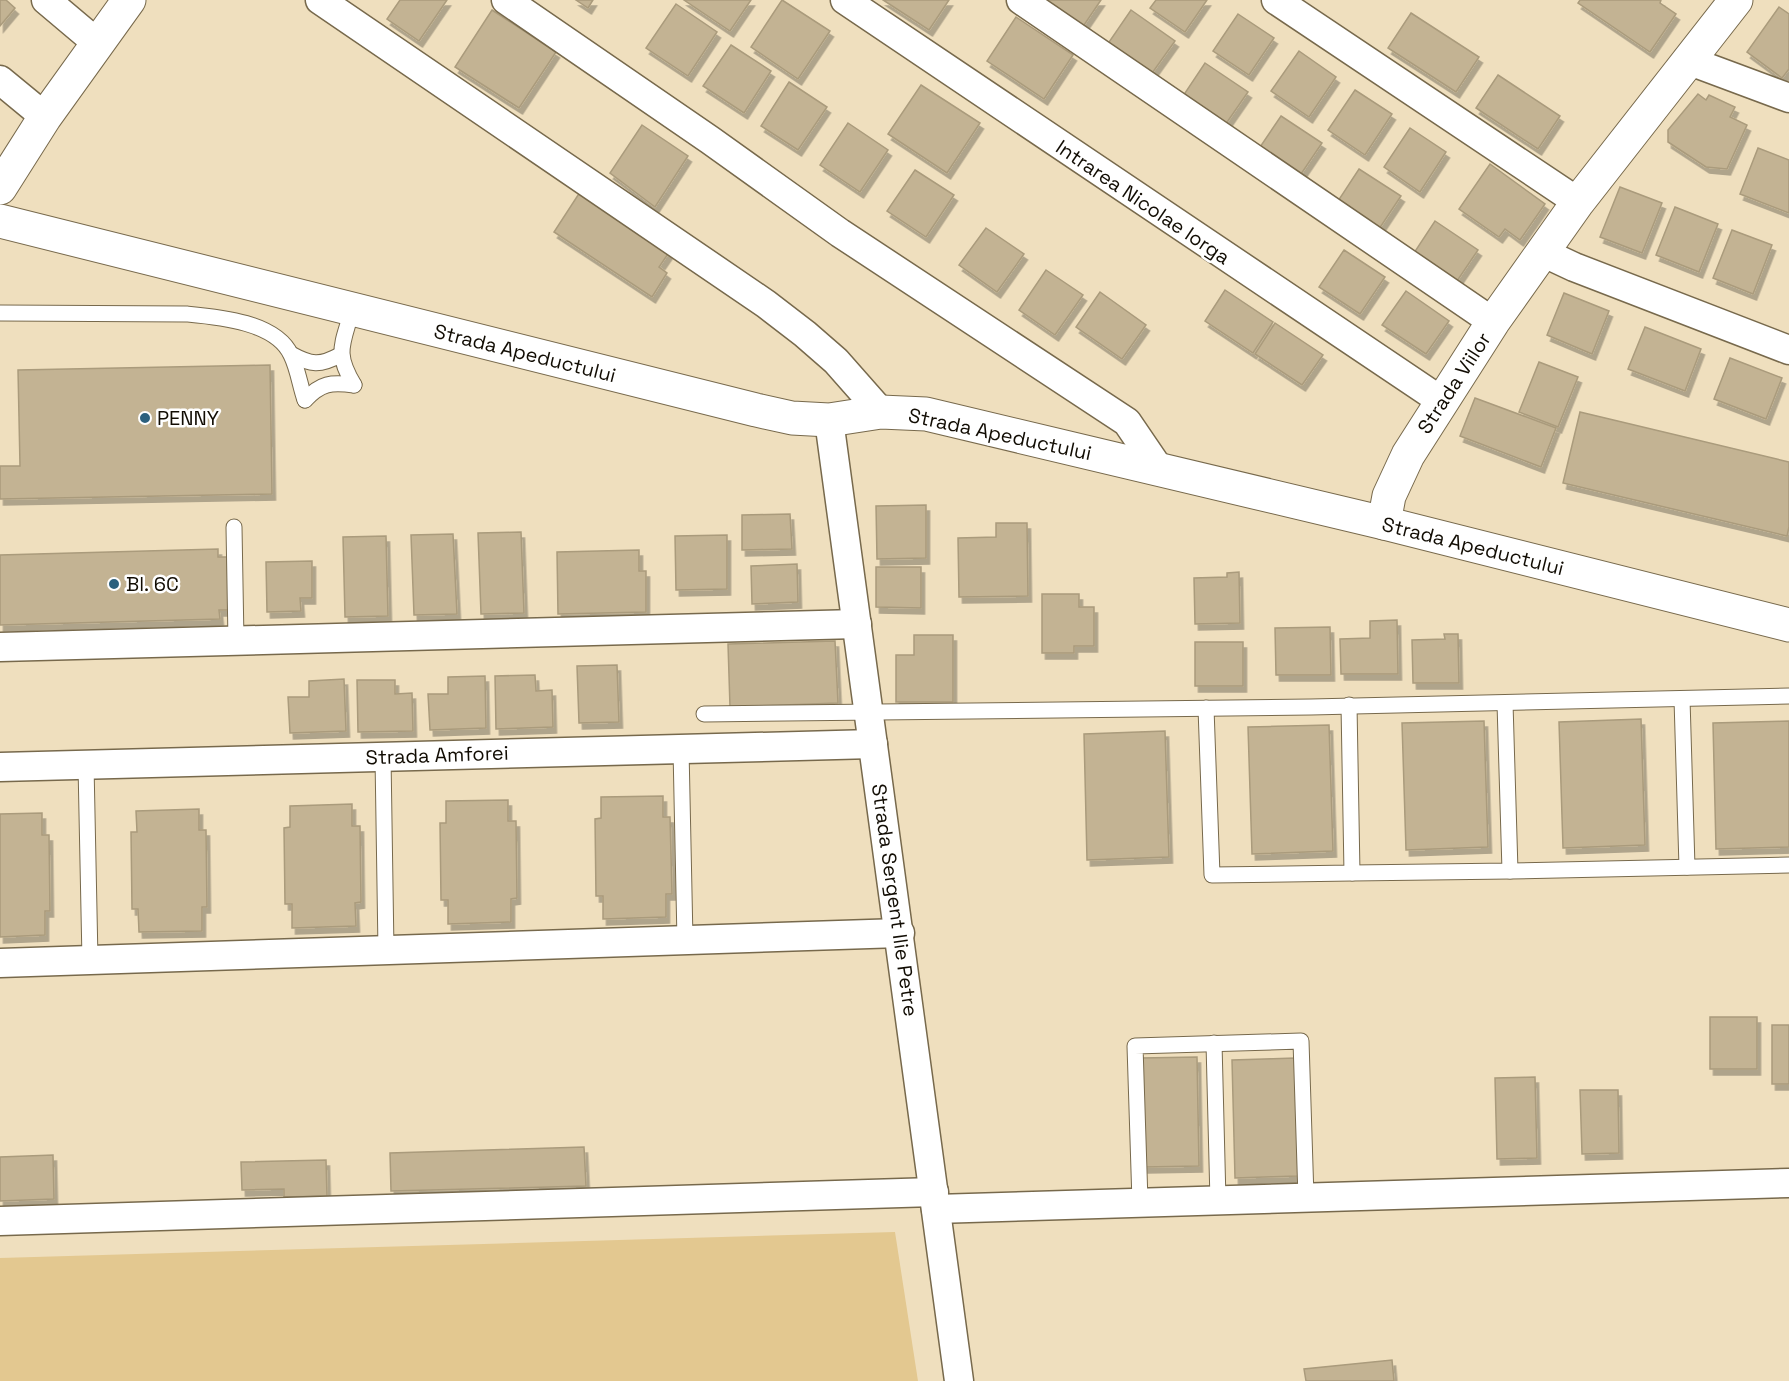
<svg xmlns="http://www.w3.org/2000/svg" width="1789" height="1381" viewBox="0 0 1789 1381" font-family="'Space Grotesk',sans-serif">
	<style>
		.green { fill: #e3c890 }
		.building { fill: #c3b393; stroke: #aa9b7c; stroke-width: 1.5; filter: url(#shadow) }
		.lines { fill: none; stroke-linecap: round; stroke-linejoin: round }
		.lane-casing { stroke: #77694c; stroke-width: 17 }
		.street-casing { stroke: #77694c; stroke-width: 31 }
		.secondary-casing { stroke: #77694c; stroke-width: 35 }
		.lane { stroke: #fff; stroke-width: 15 }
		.street { stroke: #fff; stroke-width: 28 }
		.secondary { stroke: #fff; stroke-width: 33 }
		.poi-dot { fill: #2c607d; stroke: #fff; stroke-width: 2 }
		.labels { text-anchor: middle; stroke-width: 5; stroke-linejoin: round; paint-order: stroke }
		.street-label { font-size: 20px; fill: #110c03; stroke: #fff }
		.poi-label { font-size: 20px; fill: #110c03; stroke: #fff; text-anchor: start }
	</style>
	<defs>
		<filter id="shadow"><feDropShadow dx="3.5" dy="6" stdDeviation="0" flood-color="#0004"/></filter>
	</defs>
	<rect width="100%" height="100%" fill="#efdfbe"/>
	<polygon class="green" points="895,1232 918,1381 0,1381 0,1258"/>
	<g class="building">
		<polygon points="0,0 6,0 15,8 0,26"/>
		<polygon points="400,0 447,0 419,41 387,19"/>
		<polygon points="576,0 593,0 588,8"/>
		<polygon points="684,0 751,0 730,31"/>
		<polygon points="782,0 830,31 798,79 751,47"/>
		<polygon points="883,0 949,0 929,30"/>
		<polygon points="1036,0 1101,0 1080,31"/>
		<polygon points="1156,0 1207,0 1185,32 1150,8"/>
		<polygon points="1580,0 1661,0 1660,3 1676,14 1650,52 1578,3"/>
		<polygon points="676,4 717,32 688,76 646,48"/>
		<polygon points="1779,7 1789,14 1789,69 1782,78 1747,52"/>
		<polygon points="492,10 556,52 519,108 455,67"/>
		<polygon points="1131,10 1175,41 1150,76 1107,45"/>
		<polygon points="1411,13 1479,57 1456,92 1388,48"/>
		<polygon points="1238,14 1274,38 1249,75 1213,51"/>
		<polygon points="1016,17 1073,55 1044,99 987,61"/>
		<polygon points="731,45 771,71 744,113 703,86"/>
		<polygon points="1299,51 1336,77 1309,117 1271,91"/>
		<polygon points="1205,63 1248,92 1223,128 1181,99"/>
		<polygon points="1498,75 1560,116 1538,149 1476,108"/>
		<polygon points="789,82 827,107 798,150 761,126"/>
		<polygon points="921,85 980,123 947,173 888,134"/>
		<polygon points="1355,90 1392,114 1365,155 1328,130"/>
		<polygon points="1698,94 1706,100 1709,95 1735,107 1730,117 1747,125 1727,169 1706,167 1668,142 1668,130"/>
		<polygon points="1281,116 1322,143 1299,177 1258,150"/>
		<polygon points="848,123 888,150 860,192 820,165"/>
		<polygon points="642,125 688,156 655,207 610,173"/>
		<polygon points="1410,128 1446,152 1420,192 1384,167"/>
		<polygon points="1758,148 1789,160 1789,213 1740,194"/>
		<polygon points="1490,164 1545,204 1520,240 1505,229 1499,237 1459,209"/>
		<polygon points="1359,169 1401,196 1379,229 1338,201"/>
		<polygon points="915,170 954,195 926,237 887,211"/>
		<polygon points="1620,187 1662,203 1642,253 1600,237"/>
		<polygon points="580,192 670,251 659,267 667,273 652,297 554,232"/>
		<polygon points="1675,207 1718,224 1699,272 1656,255"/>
		<polygon points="1435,221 1478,250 1455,284 1412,256"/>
		<polygon points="986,228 1024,254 997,292 959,265"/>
		<polygon points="1732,230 1772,245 1753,294 1713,278"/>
		<polygon points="1344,250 1385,277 1360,314 1319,287"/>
		<polygon points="1046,270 1083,295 1055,335 1019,310"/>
		<polygon points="1225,290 1273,322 1253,353 1205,321"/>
		<polygon points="1406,291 1449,321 1426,354 1382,325"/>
		<polygon points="1100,292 1146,325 1122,359 1076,327"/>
		<polygon points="1564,293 1609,311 1592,354 1547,335"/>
		<polygon points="1275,323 1323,355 1302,385 1255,354"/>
		<polygon points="1645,327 1701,349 1685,391 1628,369"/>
		<polygon points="1730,358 1782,378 1766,419 1714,399"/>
		<polygon points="1539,362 1578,377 1558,427 1519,412"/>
		<polygon points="270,365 272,494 0,499 0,466 20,466 18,370"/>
		<polygon points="1475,398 1556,428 1541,467 1460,436"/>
		<polygon points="1580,412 1789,462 1789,527 1787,536 1563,483"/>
		<polygon points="926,505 926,558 877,559 876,506"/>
		<polygon points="790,514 792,549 742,550 742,515"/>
		<polygon points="996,523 1027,523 1028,596 959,597 958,538 996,537"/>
		<polygon points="521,532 524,613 481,614 478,533"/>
		<polygon points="453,534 457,614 414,615 411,535"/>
		<polygon points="727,535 727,589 676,590 675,536"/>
		<polygon points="386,536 388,616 345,617 343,537"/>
		<polygon points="218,549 218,557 227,557 229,610 219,610 220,619 0,625 0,555"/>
		<polygon points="639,550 639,571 646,571 646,612 558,614 557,552"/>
		<polygon points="312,561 312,598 300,598 301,611 267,612 266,562"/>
		<polygon points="797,564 798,602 752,604 751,566"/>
		<polygon points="876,567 921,567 921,608 876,607"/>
		<polygon points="1239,572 1240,623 1195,624 1194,578 1227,577 1227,573"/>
		<polygon points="1042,594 1079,594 1079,607 1094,607 1094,646 1074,646 1074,653 1042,653"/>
		<polygon points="1397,620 1398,674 1341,674 1340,639 1370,638 1370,621"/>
		<polygon points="1330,627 1331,675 1276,675 1275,628"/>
		<polygon points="1444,634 1458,634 1459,683 1413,683 1412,640 1445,639"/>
		<polygon points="914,635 953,635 953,702 896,702 896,655 914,655"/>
		<polygon points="835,641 838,703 730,707 728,644"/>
		<rect x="1195" y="642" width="48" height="44"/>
		<polygon points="617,665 619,722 579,723 577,666"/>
		<polygon points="535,675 536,691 552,690 553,727 496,729 495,676"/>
		<polygon points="485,676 486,728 430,730 428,694 448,694 448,677"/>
		<polygon points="344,679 346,731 290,733 288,697 309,697 309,681"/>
		<polygon points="357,680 395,680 395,694 412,693 413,731 358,732"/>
		<polygon points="1641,719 1645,845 1563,848 1559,722"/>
		<polygon points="1484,721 1488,847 1406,850 1402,723"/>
		<polygon points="1789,721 1789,847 1716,849 1713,723"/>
		<polygon points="1329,725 1333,851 1252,854 1248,727"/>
		<polygon points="1165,731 1169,857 1087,860 1084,734"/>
		<polygon points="663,796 663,817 670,817 672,894 666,894 666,917 603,919 603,896 596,896 595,819 601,818 601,797"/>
		<polygon points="508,800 508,821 516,821 517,898 511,899 511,922 448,924 448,900 441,900 440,823 446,823 446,801"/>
		<polygon points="352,804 352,826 360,826 361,902 355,903 356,926 292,928 292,904 285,904 284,828 290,827 290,806"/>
		<polygon points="199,809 199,830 206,830 207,907 202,907 202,931 139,932 138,909 132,909 131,832 137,832 136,811"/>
		<polygon points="42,813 42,835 49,835 50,911 45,911 45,935 0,937 0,814"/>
		<rect x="1710" y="1017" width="47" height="52"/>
		<rect x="1772" y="1025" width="17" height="59"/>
		<polygon points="1197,1057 1199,1166 1144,1167 1141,1058"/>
		<polygon points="1295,1058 1298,1176 1235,1178 1232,1060"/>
		<polygon points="1535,1077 1537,1158 1497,1159 1495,1078"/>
		<polygon points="1580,1090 1618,1090 1619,1153 1582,1154"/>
		<polygon points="584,1147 586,1186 391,1191 390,1153"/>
		<polygon points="53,1155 54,1199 0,1201 0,1157"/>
		<polygon points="326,1160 327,1196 284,1197 284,1189 242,1190 241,1162"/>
		<polygon points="1392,1360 1394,1381 1306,1381 1304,1369"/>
	</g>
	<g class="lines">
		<g class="lane-casing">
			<g id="lane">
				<path d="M352,310c-9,34 -18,42 2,75"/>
				<path d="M0,313l187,1c32,3 89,8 104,41 7,14 9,31 14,45"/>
				<path d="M291,354c20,11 29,12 49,1"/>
				<path d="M305,400c16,-17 26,-18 49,-15"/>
				<polyline points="234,527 236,641"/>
				<polyline points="1682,699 1687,867"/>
				<polyline points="1206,708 1212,875 1352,873 1349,705"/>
				<polyline points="704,714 1311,707 1789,696"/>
				<polyline points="681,749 685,940"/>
				<polyline points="383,757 386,950"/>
				<polyline points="86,765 90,960"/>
				<polyline points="1510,871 1789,865"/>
				<polyline points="1352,873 1510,871 1505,703"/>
				<polyline points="1214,1043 1218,1201"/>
				<polyline points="1140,1202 1135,1046 1301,1041 1306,1198"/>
			</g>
		</g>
		<g class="street-casing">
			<g id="street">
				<polyline points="46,0 97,43"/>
				<polyline points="320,0 766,304 805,334 836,361 881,412"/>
				<polyline points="506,0 710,140 840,233 1127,422 1159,469"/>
				<polyline points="845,0 1443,402"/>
				<polyline points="1021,0 1493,322"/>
				<polyline points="1276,0 1578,202"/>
				<polyline points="1687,60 1789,98"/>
				<polyline points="0,80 45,117"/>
				<polyline points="1542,252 1574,267 1789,350"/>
				<polyline points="829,420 959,1381"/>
				<polyline points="0,647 857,624"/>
				<polyline points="0,767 873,744"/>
				<polyline points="0,963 900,933"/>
				<polyline points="936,1209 1789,1183"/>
				<polyline points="0,1221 934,1192"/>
			</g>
		</g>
		<g class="secondary-casing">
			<g id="secondary">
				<polyline points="0,188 45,117 129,0"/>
				<polyline points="0,221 756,410 792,418 829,420 881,412 926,414 1384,523 1789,625"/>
				<polyline points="1384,523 1389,496 1408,455 1493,322 1578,202 1736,0"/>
			</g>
		</g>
		<use href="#lane" class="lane"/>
		<use href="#street" class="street"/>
		<use href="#secondary" class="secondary"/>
	</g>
	<g class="poi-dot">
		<circle cx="145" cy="418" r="6"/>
		<circle cx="114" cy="584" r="6"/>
	</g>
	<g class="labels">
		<g class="street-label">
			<text transform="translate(1143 202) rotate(34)" y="7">Intrarea Nicolae Iorga</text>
			<text transform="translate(525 353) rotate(14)" y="7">Strada Apeductului</text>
			<text transform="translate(1454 383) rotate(-57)" y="7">Strada Viilor</text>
			<text transform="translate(1000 434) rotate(12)" y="7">Strada Apeductului</text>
			<text transform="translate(1473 546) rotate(14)" y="7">Strada Apeductului</text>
			<text transform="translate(437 755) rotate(-2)" y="7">Strada Amforei</text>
			<text transform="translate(895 900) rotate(82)" y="7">Strada Sergent Ilie Petre</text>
		</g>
		<g class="poi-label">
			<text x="157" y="425">PENNY</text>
			<text x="126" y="591">Bl. 6C</text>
		</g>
	</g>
</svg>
